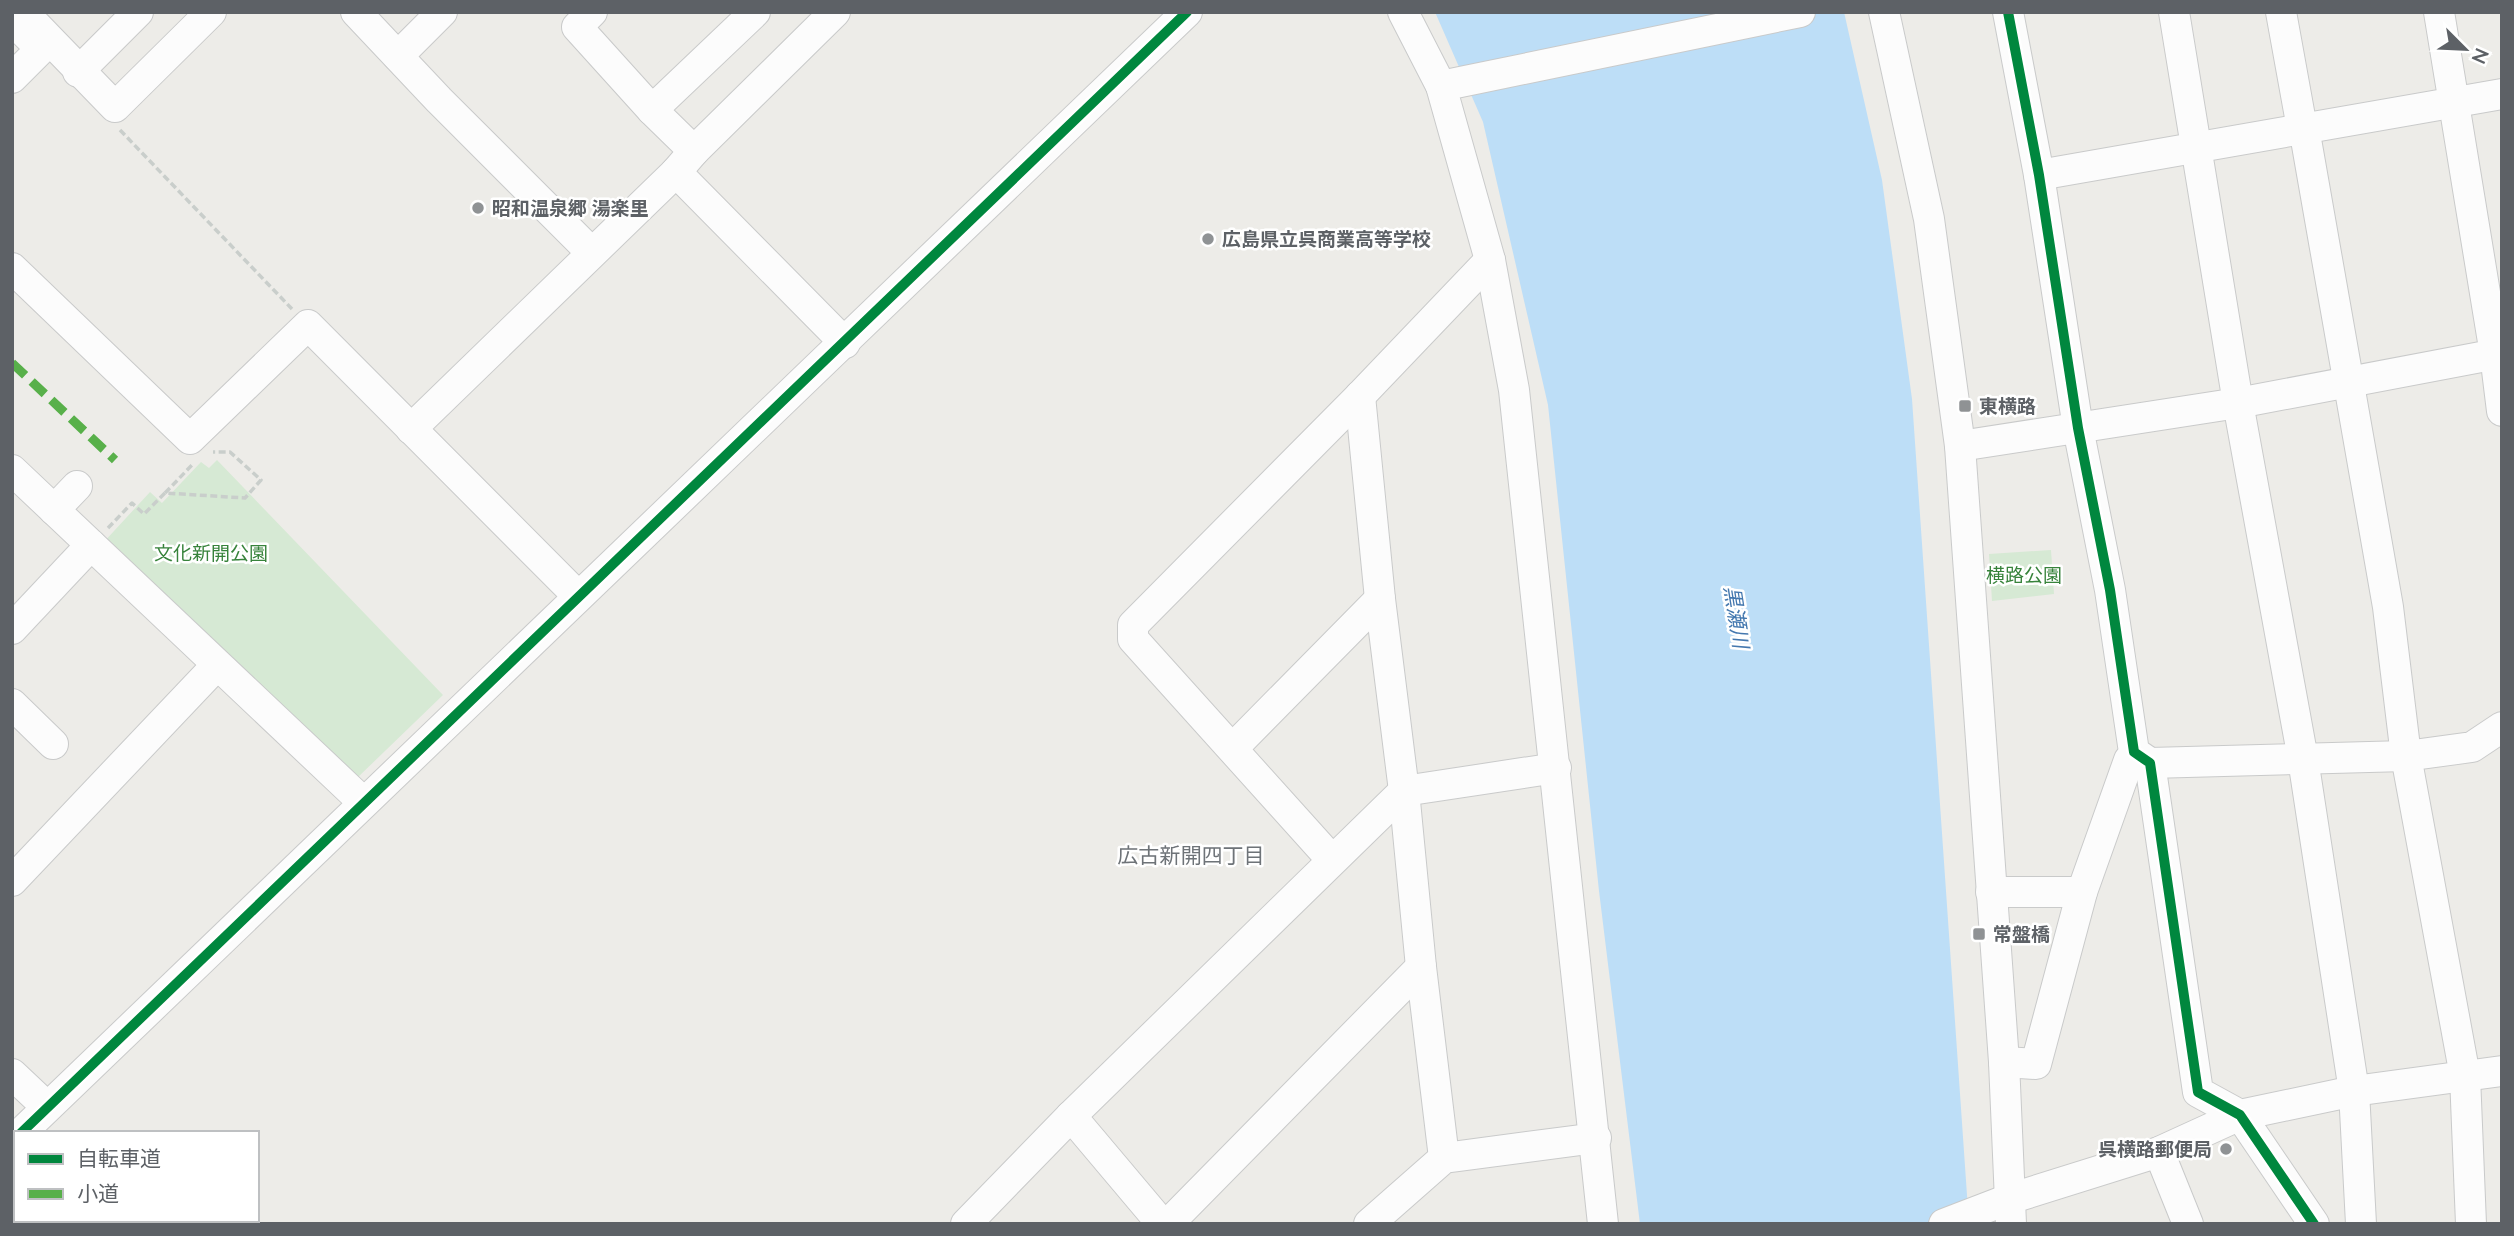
<svg xmlns="http://www.w3.org/2000/svg" width="2514" height="1236" viewBox="0 0 2514 1236" font-family="Lato,'Noto Sans JP',sans-serif">
	<style>
		.green { fill: #d6e9d4 }
		.water { fill: #bddef7 }
		.lines { fill: none; stroke-linecap: round; stroke-linejoin: round }
		.minor-casing { stroke: #c9caca; stroke-width: 32 }
		.path { stroke: #c9cecb; stroke-width: 3.5; stroke-dasharray: 7 3.5; stroke-linecap: butt }
		.minor { stroke: #fcfcfc; stroke-width: 30 }
		.quiet { stroke: #58b04a; stroke-width: 9; stroke-dasharray: 18 9; stroke-linecap: butt }
		.cycleway-casing { stroke: #fff; stroke-width: 15 }
		.cycleway { stroke: #00873e; stroke-width: 10 }
		.poi-dot { fill: #8f9294; stroke: #fff; stroke-width: 2.5 }
		.labels { text-anchor: middle; stroke-width: 5; stroke-linejoin: round; paint-order: stroke }
		.poi-label { font-size: 19px; font-weight: bold; fill: #5d6166; stroke: #fff; text-anchor: start }
		.park-label { font-size: 19px; fill: #37833b; stroke: #fff }
		.water-label { font-size: 21px; font-style: italic; fill: #4478af; stroke: #fff }
		.neighbourhood-label { font-size: 21px; fill: #6e7378; stroke: #fff }
	</style>
	<rect width="100%" height="100%" fill="#edece8"/>
	<g class="green">
		<polygon points="217,460 443,695 356,779 102,544 150,492 162,503 201,462 209,468"/>
		<polygon points="2051,550 2054,594 1992,601 1989,554"/>
	</g>
	<polygon class="water" points="1435,12 1844,12 1882,180 1912,399 1969,1224 1640,1224 1599,891 1548,405 1483,122"/>
	<g class="lines">
		<g class="minor-casing">
			<g id="minor">
				<polyline points="23,12 115,107 211,12"/>
				<polyline points="356,12 439,100 591,252"/>
				<polyline points="592,12 577,27 652,110 694,151"/>
				<polyline points="1403,12 1441,86 1490,260 1514,390 1603,1224"/>
				<polyline points="1884,12 1929,219 1960,446 2004,1062 2011,1224"/>
				<polyline points="2008,12 2039,175 2078,428 2110,590 2134,752 2150,763 2198,1092 2240,1115 2314,1224"/>
				<polyline points="2174,12 2238,403 2303,759 2354,1091 2361,1224"/>
				<polyline points="2281,12 2300,117 2304,128 2388,607 2406,756 2465,1076 2471,1224"/>
				<polyline points="2439,12 2495,354 2502,411"/>
				<polyline points="398,56 442,12"/>
				<polyline points="78,72 138,12"/>
				<polyline points="12,78 41,49 20,28"/>
				<polyline points="1441,86 1800,12"/>
				<polyline points="652,110 755,12"/>
				<polyline points="676,172 845,343"/>
				<polyline points="2039,175 2502,94"/>
				<polyline points="12,268 190,439 308,325 577,595"/>
				<polyline points="1360,396 1380,599 1404,791 1421,967 1444,1158"/>
				<polyline points="411,429 676,172 694,151 835,12"/>
				<polyline points="1960,446 2238,403 2502,353"/>
				<polyline points="12,470 363,802"/>
				<polyline points="54,510 77,486"/>
				<polyline points="12,629 91,545"/>
				<polyline points="12,704 53,744"/>
				<polyline points="1233,748 1380,599"/>
				<polyline points="1332,860 1133,639 1133,625 1360,396 1490,260"/>
				<polyline points="12,881 217,665"/>
				<polyline points="1991,892 2082,892"/>
				<polyline points="2004,1062 2036,1064 2082,892 2129,760 2150,763 2406,756 2472,747 2502,727"/>
				<polyline points="12,1074 47,1107"/>
				<polyline points="1071,1116 1162,1224"/>
				<path d="M21,1133c387,-376 779,-746 1166,-1121"/>
				<polyline points="2159,1152 2188,1224"/>
				<polyline points="966,1224 1071,1116 1404,791 1556,768"/>
				<polyline points="1168,1224 1421,967"/>
				<polyline points="1369,1224 1444,1158 1596,1138"/>
				<polyline points="1944,1224 2009,1199 2159,1152 2240,1115 2354,1091 2502,1071"/>
			</g>
		</g>
		<g class="path">
			<polyline points="120,130 292,309"/>
			<polyline points="165,493 193,464"/>
			<polyline points="108,528 132,503 144,514 165,493 245,498 261,480 230,452 213,452"/>
		</g>
		<use href="#minor" class="minor"/>
		<polyline class="quiet" points="12,363 115,460"/>
		<g class="cycleway-casing">
			<g id="cycleway">
				<polyline points="2008,12 2039,175 2078,428 2110,590 2134,752 2150,763 2198,1092 2240,1115 2314,1224"/>
				<path d="M21,1133c387,-376 779,-746 1166,-1121"/>
			</g>
		</g>
		<use href="#cycleway" class="cycleway"/>
	</g>
	<g class="poi-dot">
		<circle cx="478" cy="208" r="7"/>
		<circle cx="1208" cy="239" r="7"/>
		<rect x="1958" y="399" width="14" height="14" rx="3.5"/>
		<rect x="1972" y="927" width="14" height="14" rx="3.5"/>
		<circle cx="2226" cy="1149" r="7"/>
	</g>
	<g class="labels">
		<g class="poi-label">
			<text x="492" y="215">昭和温泉郷 湯楽里</text>
			<text x="1222" y="246">広島県立呉商業高等学校</text>
			<text x="1979" y="413">東横路</text>
			<text x="1993" y="941">常盤橋</text>
			<text x="2212" y="1156" text-anchor="end">呉横路郵便局</text>
		</g>
		<g class="park-label">
			<text x="211" y="560">文化新開公園</text>
			<text x="2024" y="582">横路公園</text>
		</g>
		<g class="water-label">
			<text transform="translate(1736 617) rotate(81)" y="7">黒瀬川</text>
		</g>
		<g class="neighbourhood-label">
			<text x="1191" y="863">広古新開四丁目</text>
		</g>
	</g>
	<rect width="2514" height="1236" fill="none" stroke="#5d6166" stroke-width="28"/>
	<rect x="14" y="1131" width="245" height="91" fill="#ffffff" stroke="#bec0c2" stroke-width="2"/>
	<rect x="28" y="1154" width="35" height="10" fill="#00873e" stroke="#bec0c2" stroke-width="2"/>
	<text x="77" y="1166" font-size="21" fill="#5d6166">自転車道</text>
	<rect x="28" y="1189" width="35" height="10" fill="#58b04a" stroke="#bec0c2" stroke-width="2"/>
	<text x="77" y="1201" font-size="21" fill="#5d6166">小道</text>
	<g transform="translate(2465 49) rotate(114)" stroke="#ffffff" stroke-width="5" paint-order="stroke">
	<path d="M0-5L12 26L0 18L-12 26Z" fill="#5d6166"/>
	<text y="-10" font-size="19" font-weight="bold" text-anchor="middle" fill="#5d6166">N</text>
	</g>
</svg>
